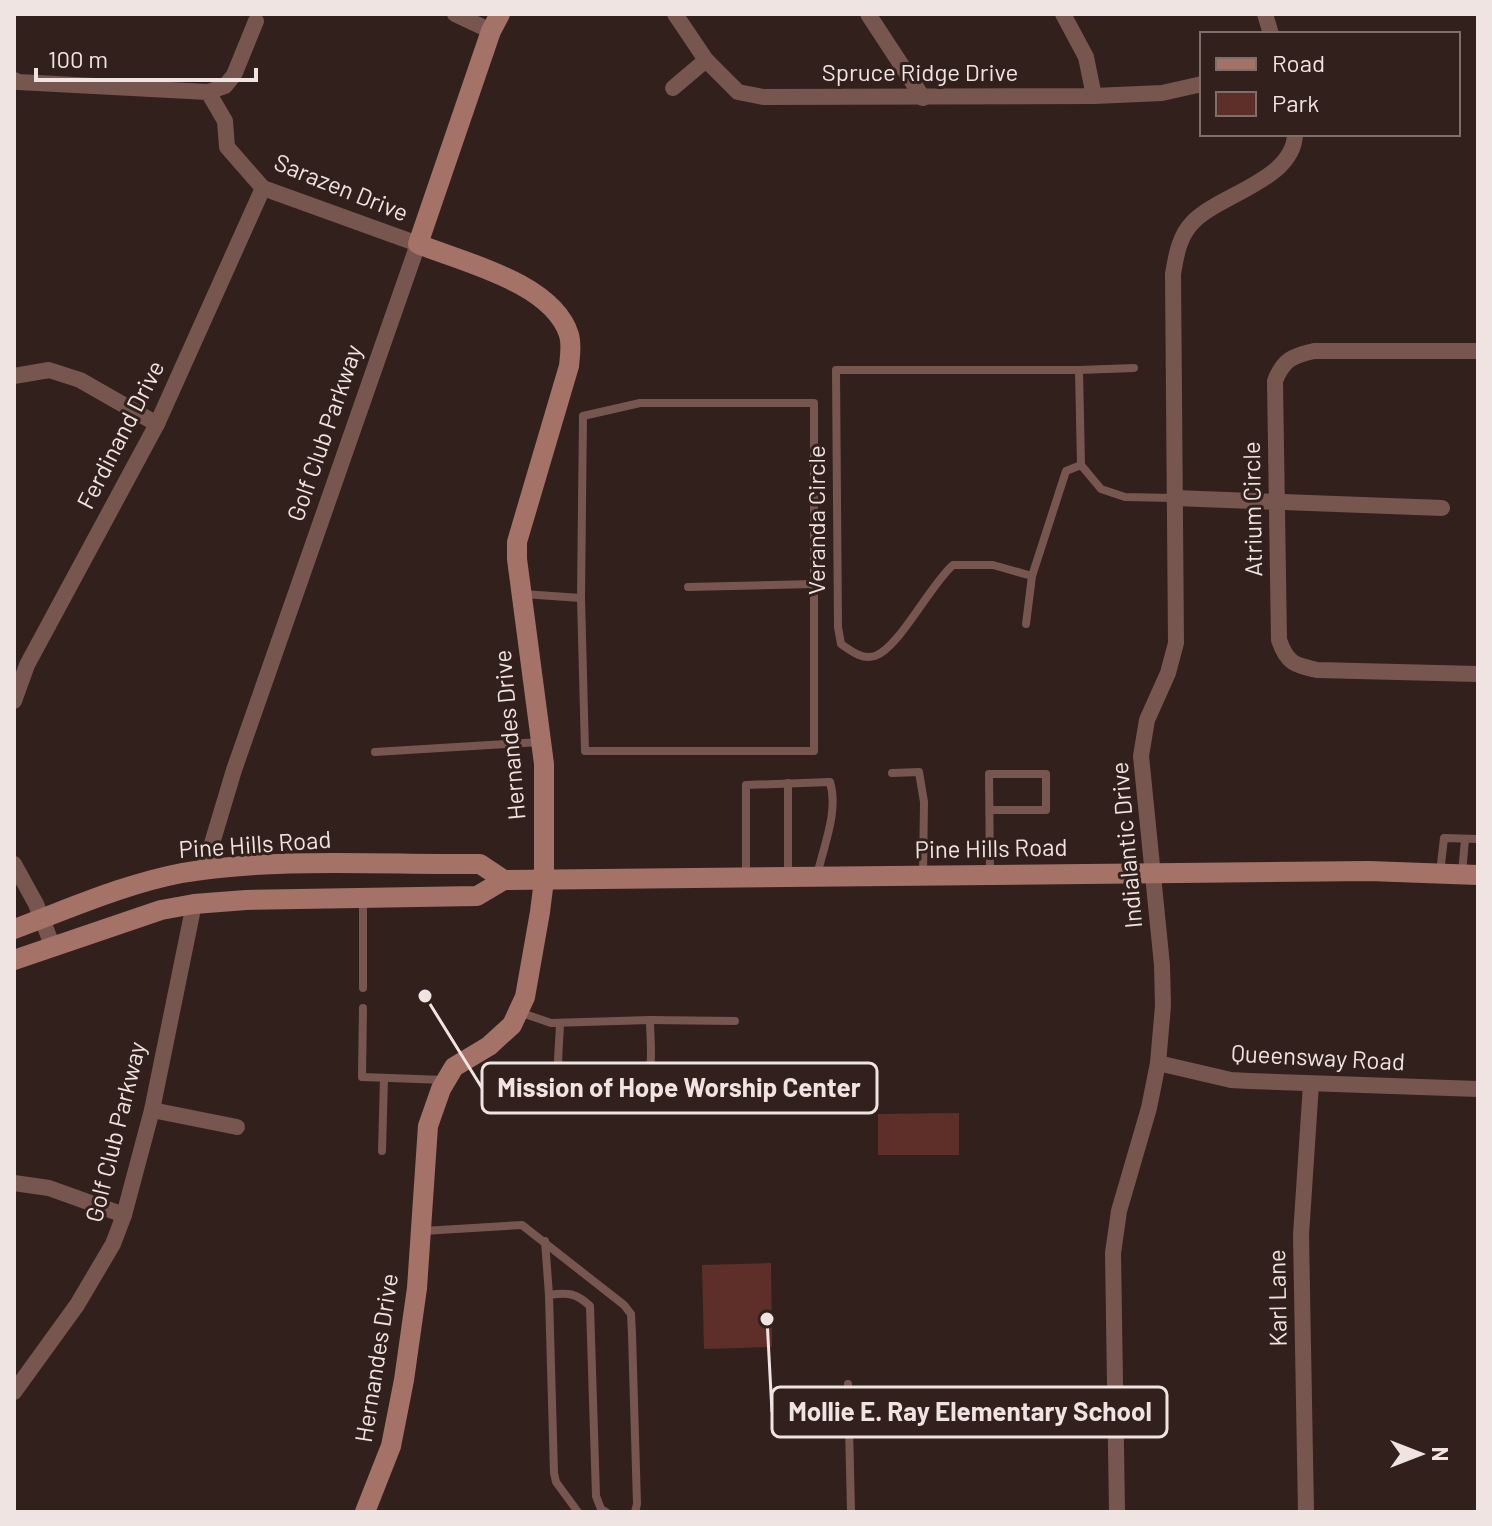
<svg xmlns="http://www.w3.org/2000/svg" width="1492" height="1526" viewBox="0 0 1492 1526" font-family="Barlow,sans-serif">
	<style>
		.green { fill: #5d2f28 }
		.lines { fill: none; stroke-linecap: round; stroke-linejoin: round }
		.lane { stroke: #775650; stroke-width: 8 }
		.street { stroke: #775650; stroke-width: 16 }
		.secondary { stroke: #a57268; stroke-width: 20 }
		.labels { text-anchor: middle; stroke-width: 6; stroke-linejoin: round; paint-order: stroke }
		.street-label { font-size: 24px; fill: #f0e4e2; stroke: #32201d }
		.leader { fill: none; stroke: #f0e4e2; stroke-width: 3 }
		.callout-dot { fill: #f0e4e2; stroke: #32201d; stroke-width: 3 }
		.callout { fill: #32201d; stroke: #f0e4e2; stroke-width: 3 }
		.callout-label { font-size: 26px; text-anchor: middle; font-weight: bold; fill: #f0e4e2 }
	</style>
	<rect width="100%" height="100%" fill="#32201d"/>
	<g class="green">
		<polygon points="959,1113 959,1155 878,1155 878,1114"/>
		<polygon points="771,1263 772,1347 704,1349 702,1265"/>
	</g>
	<g class="lines">
		<g class="lane">
			<polyline points="1079,370 1134,368"/>
			<polygon points="640,403 814,403 814,751 585,751 581,598 583,416"/>
			<path d="M1081,465l-15,6 -34,105 -39,-11h-40c-23,20 -54,83 -78,91 -13,4 -24,-5 -34,-12l-3,-17 -2,-257h243l2,95 20,24 24,8 49,1"/>
			<polyline points="688,587 814,584"/>
			<polyline points="523,594 581,598"/>
			<polyline points="1026,624 1032,576"/>
			<polyline points="375,752 540,742"/>
			<polyline points="892,773 919,772 924,802 923,875"/>
			<polyline points="788,783 788,877"/>
			<polyline points="990,810 1046,810 1046,774 989,774 990,874"/>
			<polyline points="1440,873 1444,838 1478,839"/>
			<polyline points="1462,874 1465,839"/>
			<path d="M746,878v-93l84,-3c9,30 -7,65 -13,94"/>
			<polyline points="363,898 363,988"/>
			<polyline points="363,1008 362,1077 445,1080"/>
			<path d="M519,1012l32,11 99,-3c0,18 4,45 -4,62 -11,26 -73,28 -85,3 -6,-12 -1,-47 -1,-62"/>
			<polyline points="650,1020 735,1021"/>
			<polyline points="382,1151 384,1078"/>
			<polyline points="423,1231 522,1225 624,1305 631,1314 632,1334 637,1504 635,1512"/>
			<polyline points="545,1241 549,1295"/>
			<polyline points="848,1384 851,1512"/>
			<path d="M578,1512l-22,-30 -2,-9 -5,-178c19,-3 27,-2 41,11l6,190 5,13 5,3"/>
		</g>
		<g class="street">
			<polyline points="455,14 491,31"/>
			<polyline points="675,14 706,60 738,92 763,97 1094,96 1162,93 1202,84"/>
			<polyline points="868,14 923,98"/>
			<polyline points="1063,14 1086,57 1094,96"/>
			<polyline points="1265,14 1271,34"/>
			<polyline points="14,80 18,82 208,92 225,121 227,147 263,188 418,244 234,770 204,870"/>
			<polyline points="673,88 706,60"/>
			<polyline points="208,92 225,86 234,75 256,21"/>
			<path d="M1478,351h-164c-22,5 -31,9 -39,30l4,259c8,23 15,25 38,30l161,4"/>
			<polyline points="14,376 49,370 80,380 157,424"/>
			<polyline points="1175,498 1442,508"/>
			<polyline points="14,701 27,665 157,424 263,188"/>
			<polyline points="14,864 36,904 53,947"/>
			<polyline points="1158,1063 1231,1080 1249,1081 1478,1089"/>
			<polyline points="152,1110 237,1127"/>
			<polyline points="14,1183 49,1188 124,1215"/>
			<polyline points="14,1392 77,1305 113,1244 124,1215 152,1110 194,904"/>
			<path d="M1117,1512l-4,-259 6,-42 30,-103 9,-45 5,-57 -1,-41 -21,-209 6,-36 21,-47 8,-30 -3,-369c3,-18 6,-38 20,-52 27,-28 101,-42 102,-88"/>
			<polyline points="1306,1512 1301,1235 1311,1084"/>
		</g>
		<g class="secondary">
			<path d="M14,929c55,-20 110,-45 168,-56 92,-16 204,-8 298,-9l24,16"/>
			<polyline points="14,960 161,910 194,904 246,900 477,896 504,880 1369,871 1478,875"/>
			<path d="M365,1512l26,-66 13,-66 13,-92 11,-162 13,-37 13,-22 35,-21 23,-21 13,-28 15,-85 4,-32v-116l-27,-205v-17l52,-176c1,-11 3,-21 0,-31 -16,-52 -106,-73 -151,-91l73,-213 9,-17"/>
		</g>
	</g>
	<g class="labels">
		<g class="street-label">
			<text x="920" y="81">Spruce Ridge Drive</text>
			<text transform="translate(341 188) rotate(22)" y="8">Sarazen Drive</text>
			<text transform="translate(325 433) rotate(-71)" y="8">Golf Club Parkway</text>
			<text transform="translate(121 435) rotate(-63)" y="8">Ferdinand Drive</text>
			<text transform="translate(1253 509) rotate(-91)" y="8">Atrium Circle</text>
			<text transform="translate(817 520) rotate(-90)" y="8">Veranda Circle</text>
			<text transform="translate(510 735) rotate(-95)" y="8">Hernandes Drive</text>
			<text transform="translate(255 845) rotate(-4)" y="8">Pine Hills Road</text>
			<text transform="translate(1127 845) rotate(-95)" y="8">Indialantic Drive</text>
			<text transform="translate(991 849) rotate(-1)" y="8">Pine Hills Road</text>
			<text transform="translate(1318 1058) rotate(3)" y="8">Queensway Road</text>
			<text transform="translate(116 1132) rotate(-76)" y="8">Golf Club Parkway</text>
			<text transform="translate(1278 1298) rotate(-91)" y="8">Karl Lane</text>
			<text transform="translate(377 1358) rotate(-81)" y="8">Hernandes Drive</text>
		</g>
	</g>
	<path class="leader" d="M425 996L482 1088M767 1319L772 1412"/>
	<g class="callout-dot">
		<circle cx="425" cy="996" r="8"/>
		<circle cx="767" cy="1319" r="8"/>
	</g>
	<g class="callout">
		<rect x="482" y="1063" width="395" height="50" rx="8"/>
		<rect x="772" y="1387" width="395" height="50" rx="8"/>
	</g>
	<g class="callout-label">
		<text x="679" y="1097">Mission of Hope Worship Center</text>
		<text x="970" y="1421">Mollie E. Ray Elementary School</text>
	</g>
	<rect width="1492" height="1526" fill="none" stroke="#f0e4e2" stroke-width="32"/>
	<rect x="1200" y="32" width="260" height="104" fill="#32201d" stroke="#7e6e6c" stroke-width="2"/>
	<rect x="1216" y="58" width="40" height="12" fill="#a57268" stroke="#7e6e6c" stroke-width="2"/>
	<text x="1272" y="72" font-size="24" fill="#f0e4e2">Road</text>
	<rect x="1216" y="92" width="40" height="24" fill="#5d2f28" stroke="#7e6e6c" stroke-width="2"/>
	<text x="1272" y="112" font-size="24" fill="#f0e4e2">Park</text>
	<g transform="translate(1420 1454) rotate(90)" stroke="#32201d" stroke-width="6" paint-order="stroke">
	<path d="M0-6L14 30L0 20L-14 30Z" fill="#f0e4e2"/>
	<text y="-12" font-size="22" font-weight="bold" text-anchor="middle" fill="#f0e4e2">N</text>
	</g>
	<path d="M36 68v12h220v-12" fill="none" stroke="#f0e4e2" stroke-width="4"/>
	<text x="48" y="68" font-size="24" fill="#f0e4e2" stroke="#32201d" stroke-width="6" paint-order="stroke">100 m</text>
</svg>
